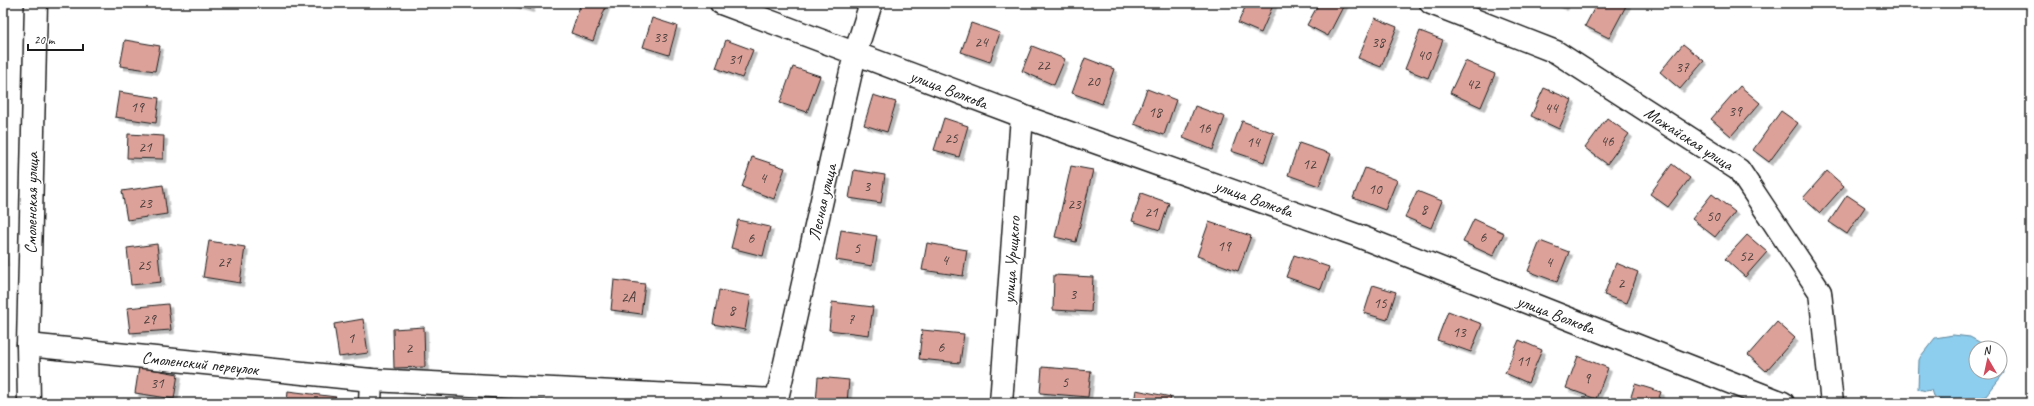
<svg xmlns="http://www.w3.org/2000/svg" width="2034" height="406" viewBox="0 0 2034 406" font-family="Caveat,sans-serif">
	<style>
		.water { fill: #8dcdee; stroke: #60869a }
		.building { fill: #dca29a; stroke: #1c1c1c; filter: url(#shadow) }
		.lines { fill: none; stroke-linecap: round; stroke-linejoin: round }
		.minor-casing { stroke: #1c1c1c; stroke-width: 25 }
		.minor { stroke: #fff; stroke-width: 22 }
		.labels { text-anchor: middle; stroke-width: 3.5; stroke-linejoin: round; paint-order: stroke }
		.number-label { font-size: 15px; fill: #4c3e3c }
		.street-label { font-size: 17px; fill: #1c1c1c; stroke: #fff }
	</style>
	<defs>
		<filter id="shadow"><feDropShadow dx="3.5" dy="3.5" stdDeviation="0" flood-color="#0004"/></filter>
	</defs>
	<rect width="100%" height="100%" fill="#fff"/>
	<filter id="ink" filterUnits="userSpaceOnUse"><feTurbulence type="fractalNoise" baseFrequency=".025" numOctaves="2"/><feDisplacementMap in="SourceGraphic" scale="8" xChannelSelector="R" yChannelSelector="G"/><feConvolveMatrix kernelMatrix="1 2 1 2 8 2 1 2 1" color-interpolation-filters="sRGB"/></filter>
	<g filter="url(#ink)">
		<path class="water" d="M1953,335l17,2 20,11h-14v24h24v-17l1,1 3,17 -18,23 -11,3 -3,4c-13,0 -27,-1 -39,-7l-2,-6 -5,1 -8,-2 1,-29 2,-4 14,-18z"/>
		<g class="building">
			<polygon points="510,3 532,3 530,9"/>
			<polygon points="581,3 607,3 593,41 571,33"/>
			<polygon points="1247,3 1274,3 1261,33 1238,23"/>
			<polygon points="1319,3 1345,3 1328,36 1307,25"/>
			<polygon points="1556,3 1566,3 1564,7"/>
			<polygon points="1597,3 1627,4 1609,38 1585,26"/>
			<polygon points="652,18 677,26 669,55 643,47"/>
			<polygon points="1375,18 1397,27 1381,67 1358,58"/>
			<polygon points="971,23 1000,33 990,62 961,52"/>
			<polygon points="1420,31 1443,40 1428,78 1405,69"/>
			<polygon points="125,40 160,46 155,71 120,66"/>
			<polygon points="726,40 753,50 742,78 716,68"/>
			<polygon points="1683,44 1704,61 1680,89 1660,72"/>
			<polygon points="1032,46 1065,59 1054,85 1022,71"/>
			<polygon points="1085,58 1114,69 1102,104 1072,93"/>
			<polygon points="1465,61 1495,74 1481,107 1450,93"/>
			<polygon points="793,67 820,76 807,112 780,103"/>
			<polygon points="1740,86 1760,103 1731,136 1711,119"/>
			<polygon points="1544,88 1572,100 1559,129 1531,116"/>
			<polygon points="1147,89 1176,100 1164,135 1134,124"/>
			<polygon points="119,92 159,98 156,123 115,117"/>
			<polygon points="873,95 896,102 887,132 864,125"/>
			<polygon points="1195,106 1225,117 1213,150 1183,138"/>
			<polygon points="1781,111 1798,123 1769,162 1753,150"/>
			<polygon points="944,118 968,126 959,157 934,150"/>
			<polygon points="1607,118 1629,134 1607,164 1585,148"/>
			<polygon points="1242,121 1274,133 1264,162 1231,151"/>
			<polygon points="128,134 164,136 163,159 127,158"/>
			<polygon points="1299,143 1331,154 1319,186 1288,175"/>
			<polygon points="752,157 785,168 774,199 742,187"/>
			<polygon points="1672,164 1690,178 1668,207 1650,194"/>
			<polygon points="1071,166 1093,170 1076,242 1055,237"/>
			<polygon points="1365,168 1397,180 1385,210 1353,198"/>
			<polygon points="854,170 885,175 881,203 849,198"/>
			<polygon points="1827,171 1844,186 1820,213 1803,198"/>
			<polygon points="163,185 167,214 127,220 122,191"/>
			<polygon points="1417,191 1442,201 1431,228 1405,217"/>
			<polygon points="1141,193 1169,203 1160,230 1132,221"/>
			<polygon points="1712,194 1735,212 1715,237 1692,219"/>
			<polygon points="1847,195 1865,207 1847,234 1829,222"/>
			<polygon points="1474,219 1504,233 1493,256 1463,242"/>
			<polygon points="738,220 770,227 763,256 731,248"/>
			<polygon points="1209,222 1251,236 1238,271 1197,256"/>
			<polygon points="841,230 877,236 872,266 836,260"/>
			<polygon points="1747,235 1767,252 1745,277 1725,259"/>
			<polygon points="3,240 5,263 3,263"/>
			<polygon points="209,241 245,247 240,283 203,277"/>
			<polygon points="1540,241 1569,252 1557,282 1528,271"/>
			<polygon points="927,243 967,250 963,276 922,270"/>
			<polygon points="157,244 161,282 131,285 127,248"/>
			<polygon points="1294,255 1329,267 1321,289 1286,277"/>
			<polygon points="1616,263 1638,272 1627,303 1604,295"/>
			<polygon points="1054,275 1093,277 1091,312 1053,310"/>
			<polygon points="614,280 645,284 641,314 611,310"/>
			<polygon points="1373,285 1396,292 1387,320 1364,313"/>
			<polygon points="719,290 751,296 745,330 713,324"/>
			<polygon points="832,302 873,307 869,335 829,330"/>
			<polygon points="168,304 171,330 130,333 127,308"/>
			<polygon points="1448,311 1482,324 1471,352 1437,340"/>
			<polygon points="363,319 368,353 339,357 334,324"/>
			<polygon points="1777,322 1795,338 1766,371 1748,355"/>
			<polygon points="424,327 425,367 394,368 393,329"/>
			<polygon points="922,330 964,334 960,363 919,359"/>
			<polygon points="1519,340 1542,350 1528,383 1505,373"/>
			<polygon points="1578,356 1608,368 1596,399 1566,388"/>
			<polygon points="139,367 178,374 174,399 135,393"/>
			<polygon points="1042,367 1091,371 1088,397 1040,393"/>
			<polygon points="818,377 849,380 847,403 816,403"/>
			<polygon points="1635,384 1661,392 1657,403 1629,403"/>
			<polygon points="1136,390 1171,397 1169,403 1134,403"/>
			<polygon points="288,391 336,397 335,403 287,403"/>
		</g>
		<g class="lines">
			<g class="minor-casing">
				<g id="minor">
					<polyline points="721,3 1022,116 1356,235 1783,403"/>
					<polyline points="1431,3 1556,52 1739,170 1820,292 1832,403"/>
					<polyline points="28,345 371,380 776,400"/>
					<polyline points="29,403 28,345 36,3"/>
					<polyline points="370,403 371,380"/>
					<polyline points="776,403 855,54 871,3"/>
					<polyline points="1001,403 1022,116"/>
				</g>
			</g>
			<use href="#minor" class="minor"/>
		</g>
	</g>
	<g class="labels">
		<g class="number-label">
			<text x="660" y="42">33</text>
			<text x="981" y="47">24</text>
			<text x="1378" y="47">38</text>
			<text x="1424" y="60">40</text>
			<text x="735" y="64">31</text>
			<text x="1043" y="70">22</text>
			<text x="1682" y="72">37</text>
			<text x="1093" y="86">20</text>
			<text x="1473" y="89">42</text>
			<text x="137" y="112">19</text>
			<text x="1551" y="113">44</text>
			<text x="1735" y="116">39</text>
			<text x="1155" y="117">18</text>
			<text x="1204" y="133">16</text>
			<text x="951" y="143">25</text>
			<text x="1607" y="146">46</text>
			<text x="1253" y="147">14</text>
			<text x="145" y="152">21</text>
			<text x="1309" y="169">12</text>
			<text x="763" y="183">4</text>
			<text x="867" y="191">3</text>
			<text x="1375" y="194">10</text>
			<text x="145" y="208">23</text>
			<text x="1074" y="209">23</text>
			<text x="1424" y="214">8</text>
			<text x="1151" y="217">21</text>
			<text x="1713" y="221">50</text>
			<text x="1483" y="242">6</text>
			<text x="751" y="243">6</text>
			<text x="1224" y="251">19</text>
			<text x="857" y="253">5</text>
			<text x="1746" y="261">52</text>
			<text x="945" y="265">4</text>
			<text x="224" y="267">27</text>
			<text x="1549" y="267">4</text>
			<text x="144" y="270">25</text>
			<text x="1621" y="288">2</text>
			<text x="1073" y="299">3</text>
			<text x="628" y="302">2А</text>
			<text x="1380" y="308">15</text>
			<text x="732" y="315">8</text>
			<text x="149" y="324">29</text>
			<text x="851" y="324">7</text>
			<text x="1459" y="337">13</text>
			<text x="351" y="343">1</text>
			<text x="941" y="352">6</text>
			<text x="409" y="353">2</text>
			<text x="1523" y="366">11</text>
			<text x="1587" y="383">9</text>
			<text x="1065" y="387">5</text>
			<text x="157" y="388">31</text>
		</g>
		<g class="street-label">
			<text transform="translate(949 89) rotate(21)" y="6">улица Волкова</text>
			<text transform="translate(1689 138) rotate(33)" y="6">Можайская улица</text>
			<text transform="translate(1254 198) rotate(20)" y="6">улица Волкова</text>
			<text transform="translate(822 202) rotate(-77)" y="6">Лесная улица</text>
			<text transform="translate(31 203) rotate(-89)" y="6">Смоленская улица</text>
			<text transform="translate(1011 260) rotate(-86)" y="6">улица Урицкого</text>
			<text transform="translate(1556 314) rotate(21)" y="6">улица Волкова</text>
			<text transform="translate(200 363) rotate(6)" y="6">Смоленский переулок</text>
		</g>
	</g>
	<rect width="2034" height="406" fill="none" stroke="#fff" stroke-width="16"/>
	<rect x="8" y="8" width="2018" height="390" fill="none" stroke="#1c1c1c" stroke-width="1.5" filter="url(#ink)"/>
	<g transform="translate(1988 360) rotate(351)"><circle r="19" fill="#ffffff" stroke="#a4a4a4"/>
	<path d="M0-3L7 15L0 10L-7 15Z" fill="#d1495b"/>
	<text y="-6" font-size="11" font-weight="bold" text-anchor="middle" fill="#1c1c1c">N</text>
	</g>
	<path d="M28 44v6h55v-6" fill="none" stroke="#1c1c1c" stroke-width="2"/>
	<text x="34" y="44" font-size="12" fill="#1c1c1c" stroke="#ffffff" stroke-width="3" paint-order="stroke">20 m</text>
</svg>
